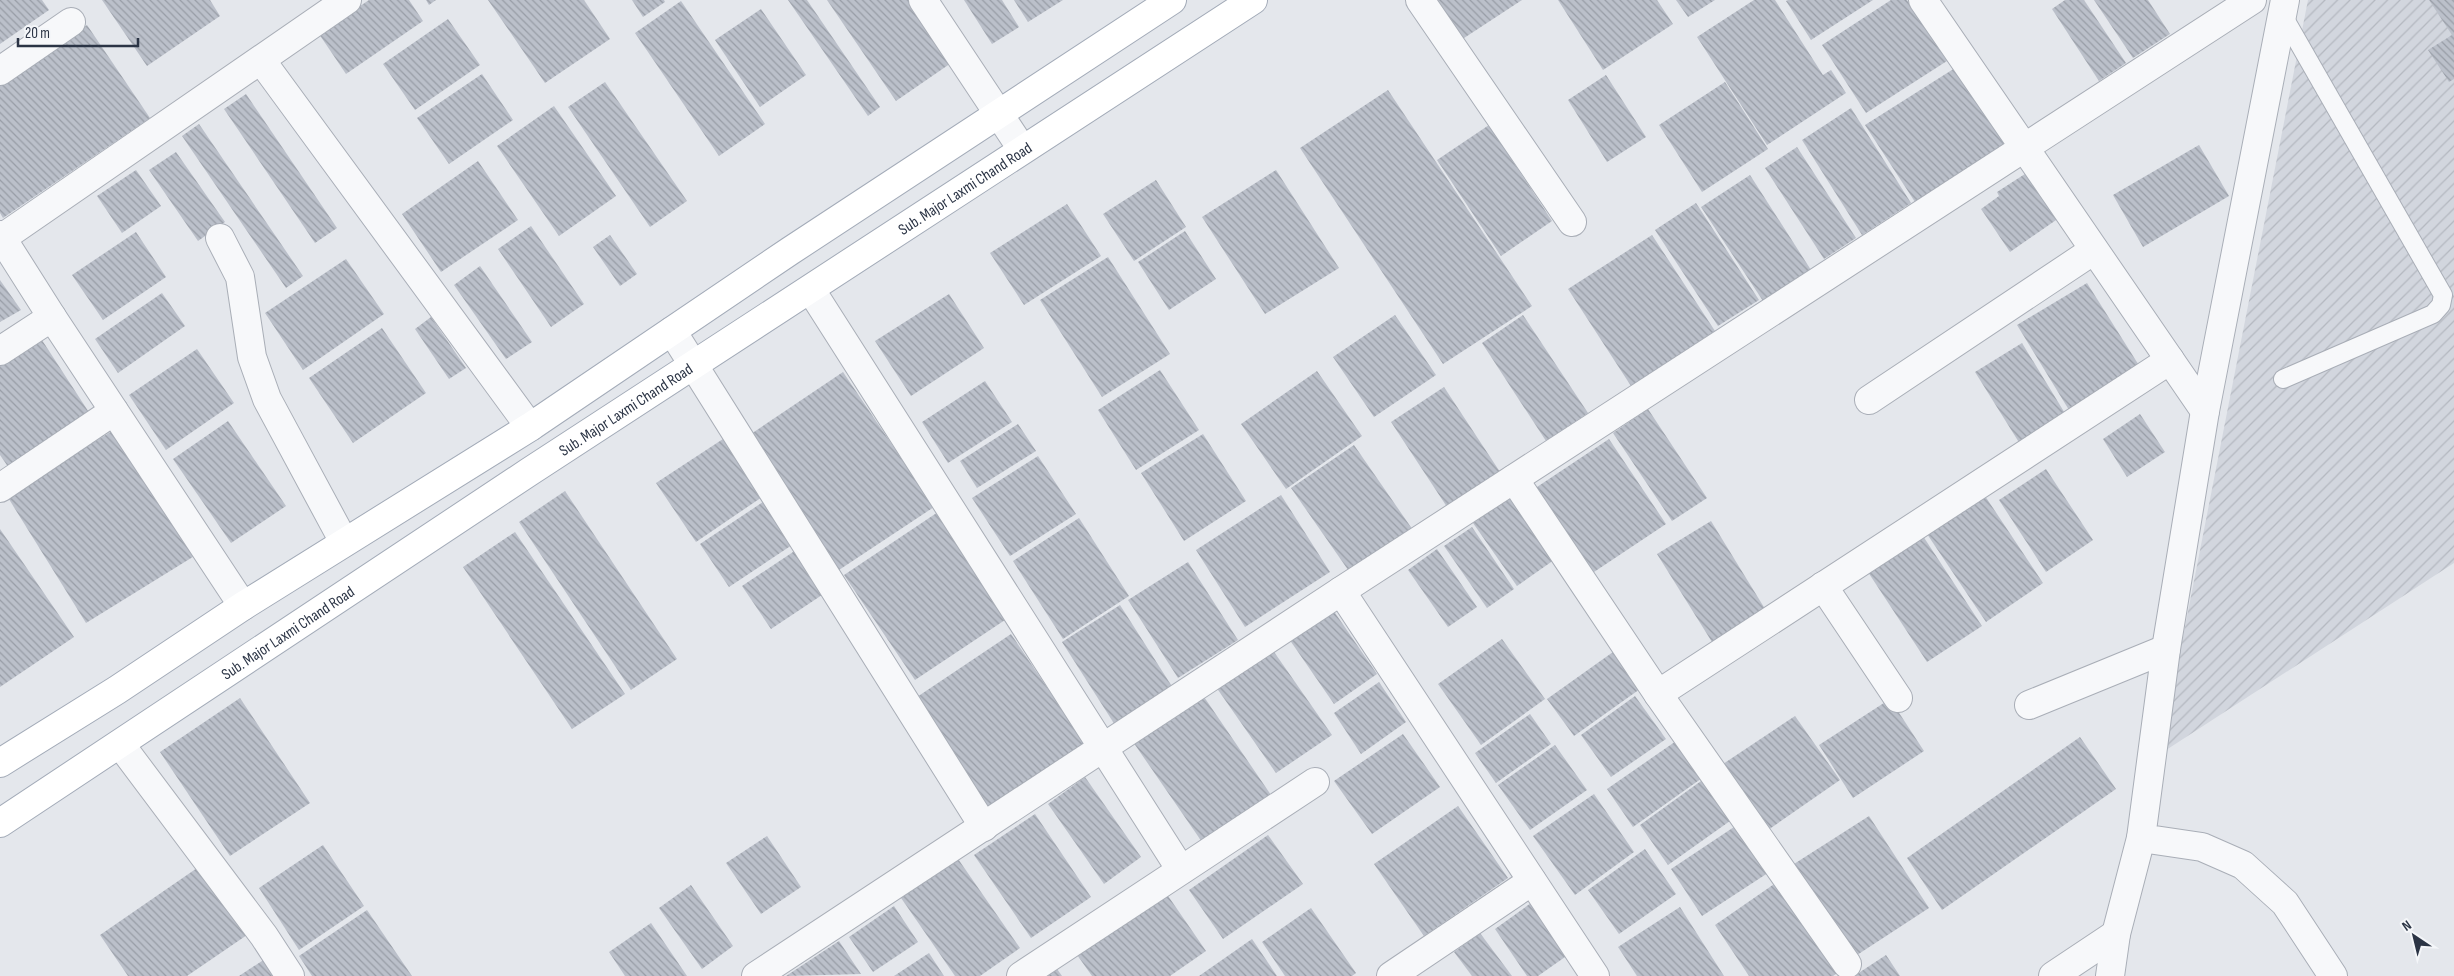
<svg xmlns="http://www.w3.org/2000/svg" width="2454" height="976" viewBox="0 0 2454 976" font-family="'Sofia Sans Condensed',sans-serif">
	<style>
		.industrial { fill: url(#industrial-furrows) }
		.building { fill: url(#building-back-hatch) }
		.lines { fill: none; stroke-linecap: round; stroke-linejoin: round }
		.service-casing { stroke: #a9aeb7; stroke-width: 20 }
		.minor-casing { stroke: #a9aeb7; stroke-width: 30 }
		.tertiary-casing { stroke: #a9aeb7; stroke-width: 30 }
		.primary-casing { stroke: #a3abb8; stroke-width: 30 }
		.service { stroke: #f7f8fa; stroke-width: 18 }
		.minor { stroke: #f7f8fa; stroke-width: 28 }
		.tertiary { stroke: #f7f8fa; stroke-width: 28 }
		.primary { stroke: #fff; stroke-width: 28 }
		.labels { text-anchor: middle; stroke-width: 4; stroke-linejoin: round; paint-order: stroke }
		.street-label { font-size: 16px; fill: #2b3445; stroke: #f4f6f9 }
	</style>
	<defs>
		<pattern id="industrial-furrows" width="10" height="10" patternUnits="userSpaceOnUse" patternTransform="scale(1.25)"><rect width="10" height="10" fill="#d2d6de"/><path d="M-1 1l2-2M0 10L10 0M9 11l2-2" fill="none" stroke="#b4b8c0"/></pattern>
		<pattern id="building-back-hatch" width="6" height="6" patternUnits="userSpaceOnUse" patternTransform="scale(1.25)"><rect width="6" height="6" fill="#bbc0ca"/><path d="M-1 5l2 2M0 0l6 6M5-1l2 2" fill="none" stroke="#989da6"/></pattern>
	</defs>
	<rect width="100%" height="100%" fill="#e4e7ec"/>
	<polygon class="industrial" points="2308,0 2454,0 2454,563 2160,754"/>
	<g class="building">
		<polygon points="0,0 42,0 49,10 0,44"/>
		<polygon points="102,0 210,0 220,16 147,66"/>
		<polygon points="369,0 409,0 423,21 346,74 319,34"/>
		<polygon points="426,0 436,0 429,5"/>
		<polygon points="488,0 584,0 610,39 545,83"/>
		<polygon points="632,0 664,0 665,2 643,17"/>
		<polygon points="788,0 807,0 880,107 868,116"/>
		<polygon points="827,0 913,0 954,61 896,101"/>
		<polygon points="964,0 1002,0 1019,27 992,44"/>
		<polygon points="1014,0 1063,0 1028,22"/>
		<polygon points="1430,0 1522,0 1458,42"/>
		<polygon points="1558,0 1657,0 1673,24 1603,70"/>
		<polygon points="1676,0 1715,0 1688,17"/>
		<polygon points="1754,0 1775,0 1823,75 1831,70 1846,93 1767,145 1697,37"/>
		<polygon points="1788,0 1873,0 1811,40 1786,1"/>
		<polygon points="1891,0 1907,0 1947,61 1866,113 1822,45"/>
		<polygon points="2065,0 2084,0 2126,63 2099,81 2052,9"/>
		<polygon points="2094,0 2148,0 2170,34 2133,58"/>
		<polygon points="2429,0 2454,0 2454,79 2449,82 2428,50 2452,35"/>
		<polygon points="681,1 765,124 719,156 635,33"/>
		<polygon points="761,9 806,75 760,107 715,40"/>
		<polygon points="448,19 480,65 415,110 383,64"/>
		<polygon points="87,25 150,118 3,218 0,213 0,84"/>
		<polygon points="1955,68 2005,144 1915,202 1865,125"/>
		<polygon points="482,74 513,120 449,164 417,118"/>
		<polygon points="1606,75 1646,137 1607,162 1568,100"/>
		<polygon points="605,82 687,201 650,227 568,107"/>
		<polygon points="1725,82 1768,149 1702,192 1659,125"/>
		<polygon points="1388,90 1532,306 1443,364 1300,148"/>
		<polygon points="246,94 337,228 315,243 224,109"/>
		<polygon points="554,106 616,196 559,236 497,146"/>
		<polygon points="1851,108 1911,203 1862,235 1802,140"/>
		<polygon points="199,124 303,276 286,288 182,136"/>
		<polygon points="1489,125 1552,221 1501,256 1437,160"/>
		<polygon points="2199,145 2229,196 2143,247 2113,195"/>
		<polygon points="1797,147 1856,238 1824,259 1765,168"/>
		<polygon points="176,152 225,222 198,241 149,170"/>
		<polygon points="478,161 518,220 441,272 402,214"/>
		<polygon points="136,170 161,206 122,233 97,196"/>
		<polygon points="1276,170 1339,268 1265,314 1202,217"/>
		<polygon points="2028,172 2059,218 2010,252 1981,209 1999,196 1997,192"/>
		<polygon points="1750,175 1811,270 1763,301 1701,207"/>
		<polygon points="1156,180 1186,227 1134,261 1103,214"/>
		<polygon points="1696,203 1759,300 1718,326 1655,230"/>
		<polygon points="1067,204 1101,256 1024,305 990,253"/>
		<polygon points="531,226 584,304 551,327 498,249"/>
		<polygon points="1185,231 1216,279 1169,310 1138,262"/>
		<polygon points="136,232 166,277 103,320 72,275"/>
		<polygon points="610,235 637,274 620,286 593,247"/>
		<polygon points="1652,235 1715,331 1631,386 1568,289"/>
		<polygon points="1108,257 1170,354 1102,397 1040,300"/>
		<polygon points="346,259 384,314 303,370 265,313"/>
		<polygon points="480,266 532,342 506,359 454,285"/>
		<polygon points="0,280 21,310 0,322"/>
		<polygon points="2087,283 2140,367 2069,410 2017,325"/>
		<polygon points="162,293 185,326 118,373 95,339"/>
		<polygon points="949,294 984,348 911,396 875,341"/>
		<polygon points="1395,315 1436,375 1374,417 1333,357"/>
		<polygon points="1523,315 1588,413 1546,441 1482,343"/>
		<polygon points="431,317 466,368 449,379 415,329"/>
		<polygon points="382,328 426,393 353,443 309,378"/>
		<polygon points="38,334 92,417 11,471 0,455 0,360"/>
		<polygon points="2022,343 2066,415 2020,444 1975,372"/>
		<polygon points="197,349 234,403 166,450 129,395"/>
		<polygon points="1160,370 1199,430 1136,470 1098,410"/>
		<polygon points="1317,371 1362,436 1286,489 1241,424"/>
		<polygon points="843,372 934,507 839,570 748,436"/>
		<polygon points="985,381 1012,422 948,463 922,422"/>
		<polygon points="1444,387 1504,478 1451,513 1391,422"/>
		<polygon points="1648,409 1707,498 1672,521 1613,433"/>
		<polygon points="2140,414 2165,452 2127,477 2103,439"/>
		<polygon points="228,421 286,506 231,543 173,459"/>
		<polygon points="1018,424 1036,451 977,488 960,461"/>
		<polygon points="117,428 196,555 86,623 7,496"/>
		<polygon points="1203,434 1246,501 1184,541 1141,473"/>
		<polygon points="726,437 765,495 696,542 656,483"/>
		<polygon points="1609,439 1666,524 1591,574 1534,489"/>
		<polygon points="1354,445 1415,533 1353,577 1291,488"/>
		<polygon points="1038,456 1076,514 1010,556 972,498"/>
		<polygon points="2046,469 2093,540 2046,572 1999,500"/>
		<polygon points="1981,490 2043,583 1986,622 1923,528"/>
		<polygon points="565,491 677,659 631,690 519,522"/>
		<polygon points="1281,495 1330,572 1245,627 1196,550"/>
		<polygon points="1510,497 1554,560 1517,586 1473,523"/>
		<polygon points="769,498 798,541 729,587 700,544"/>
		<polygon points="944,508 1014,614 915,680 844,575"/>
		<polygon points="1079,518 1129,596 1063,639 1013,561"/>
		<polygon points="1711,521 1770,617 1717,650 1657,554"/>
		<polygon points="1472,527 1514,589 1487,608 1444,546"/>
		<polygon points="0,529 74,637 0,687"/>
		<polygon points="515,532 625,694 572,729 463,567"/>
		<polygon points="1921,533 1982,626 1927,662 1866,569"/>
		<polygon points="802,546 831,589 771,629 742,586"/>
		<polygon points="1437,549 1477,607 1448,627 1408,570"/>
		<polygon points="1188,562 1238,640 1178,678 1128,600"/>
		<polygon points="1120,605 1173,688 1115,725 1062,642"/>
		<polygon points="1331,607 1377,674 1334,704 1287,636"/>
		<polygon points="1011,634 1088,748 990,813 914,699"/>
		<polygon points="1502,639 1545,699 1481,745 1438,684"/>
		<polygon points="1272,649 1332,735 1276,773 1216,687"/>
		<polygon points="1613,652 1640,689 1574,736 1547,699"/>
		<polygon points="1379,682 1406,722 1361,754 1334,713"/>
		<polygon points="1200,691 1271,795 1202,842 1131,739"/>
		<polygon points="1635,696 1666,739 1611,777 1581,735"/>
		<polygon points="240,698 310,803 230,856 160,752"/>
		<polygon points="1890,699 1924,751 1853,798 1819,745"/>
		<polygon points="1530,714 1551,744 1496,783 1475,753"/>
		<polygon points="1795,716 1840,780 1768,830 1723,764"/>
		<polygon points="1403,734 1440,787 1372,834 1334,781"/>
		<polygon points="2080,737 2116,789 1942,910 1907,858"/>
		<polygon points="1679,739 1705,776 1633,827 1607,789"/>
		<polygon points="1555,745 1587,790 1530,830 1498,785"/>
		<polygon points="1708,776 1737,816 1668,865 1640,825"/>
		<polygon points="1085,777 1141,857 1104,884 1048,804"/>
		<polygon points="1594,794 1634,852 1575,895 1533,836"/>
		<polygon points="1458,806 1508,878 1424,936 1374,864"/>
		<polygon points="1035,814 1091,897 1031,938 974,855"/>
		<polygon points="1869,816 1929,908 1854,957 1794,864"/>
		<polygon points="1743,821 1774,869 1702,916 1671,869"/>
		<polygon points="1268,835 1303,884 1223,939 1189,890"/>
		<polygon points="767,836 801,887 761,914 726,863"/>
		<polygon points="323,845 364,906 299,950 259,888"/>
		<polygon points="1645,849 1676,894 1619,934 1588,890"/>
		<polygon points="956,856 1020,948 980,976 955,976 899,895"/>
		<polygon points="200,866 247,935 187,976 128,976 100,935"/>
		<polygon points="1783,878 1845,968 1833,976 1749,976 1715,925"/>
		<polygon points="691,885 733,946 702,969 659,908"/>
		<polygon points="1164,890 1206,951 1170,976 1092,976 1075,952"/>
		<polygon points="1538,898 1575,950 1538,976 1527,976 1495,929"/>
		<polygon points="894,906 918,942 873,972 849,937"/>
		<polygon points="1680,907 1724,976 1637,976 1618,947"/>
		<polygon points="1311,908 1356,973 1352,976 1285,976 1262,942"/>
		<polygon points="367,910 412,976 312,976 299,956"/>
		<polygon points="651,923 687,976 625,976 609,952"/>
		<polygon points="1480,933 1512,976 1472,976 1454,952"/>
		<polygon points="1252,939 1277,976 1199,976"/>
		<polygon points="839,941 861,974 786,976"/>
		<polygon points="274,953 289,976 239,976"/>
		<polygon points="929,953 944,976 894,976"/>
		<polygon points="1886,955 1900,976 1854,976"/>
		<polygon points="1055,966 1062,976 1040,976"/>
	</g>
	<g class="lines">
		<g class="service-casing">
			<polyline id="service" points="2282,14 2443,295 2441,305 2433,314 2283,379"/>
		</g>
		<g class="minor-casing">
			<g id="minor">
				<polyline points="923,0 1022,149"/>
				<polyline points="1420,0 1572,222"/>
				<polyline points="1923,0 2205,411"/>
				<polyline points="261,60 530,427"/>
				<polyline points="0,71 71,22"/>
				<polyline points="0,235 52,317 243,606"/>
				<polyline points="2,238 347,0"/>
				<polyline points="220,238 240,277 252,357 267,399 344,542"/>
				<polyline points="811,290 1181,870"/>
				<polyline points="672,331 984,827"/>
				<polyline points="0,351 52,317"/>
				<polyline points="1869,400 2094,250"/>
				<polyline points="1514,479 1658,694 1847,964"/>
				<polyline points="0,488 114,411"/>
				<polyline points="1823,586 1898,698"/>
				<polyline points="1341,591 1595,976"/>
				<polyline points="1658,694 2170,360"/>
				<polyline points="2029,705 2166,649"/>
				<polyline points="120,744 264,936 290,976"/>
				<polyline points="756,976 1341,591 2252,0"/>
				<polyline points="1021,976 1315,782"/>
				<polyline points="1391,976 1532,881"/>
				<polyline points="2053,976 2116,934"/>
				<polyline points="2110,976 2116,934 2141,838"/>
			</g>
		</g>
		<g class="tertiary-casing">
			<polyline id="tertiary" points="2285,0 2205,411 2166,649 2141,838 2202,847 2243,865 2285,903 2333,976"/>
		</g>
		<g class="primary-casing">
			<g id="primary">
				<polyline points="0,763 117,690 243,606 530,427 790,251 1172,0"/>
				<path id="s1" d="M0,823l529,-351 724,-472"/>
			</g>
		</g>
		<use href="#service" class="service"/>
		<use href="#minor" class="minor"/>
		<use href="#tertiary" class="tertiary"/>
		<use href="#primary" class="primary"/>
	</g>
	<g class="labels">
		<g class="street-label">
			<text dy="6" stroke="none"><textPath href="#s1" startOffset="1155">Sub. Major Laxmi Chand Road</textPath></text>
			<text dy="6" stroke="none"><textPath href="#s1" startOffset="750">Sub. Major Laxmi Chand Road</textPath></text>
			<text dy="6" stroke="none"><textPath href="#s1" startOffset="345">Sub. Major Laxmi Chand Road</textPath></text>
		</g>
	</g>
	<g transform="translate(2414 936) rotate(325)" stroke="#f4f6f9" stroke-width="4" paint-order="stroke">
	<path d="M0-4L9 19L0 12L-9 19Z" fill="#2b3445"/>
	<text y="-8" font-size="14" font-weight="bold" text-anchor="middle" fill="#2b3445">N</text>
	</g>
	<path d="M18 38v8h120v-8" fill="none" stroke="#2b3445" stroke-width="2.5"/>
	<text x="25" y="38" font-size="15" fill="#2b3445" stroke="#f4f6f9" stroke-width="4" paint-order="stroke">20 m</text>
</svg>
